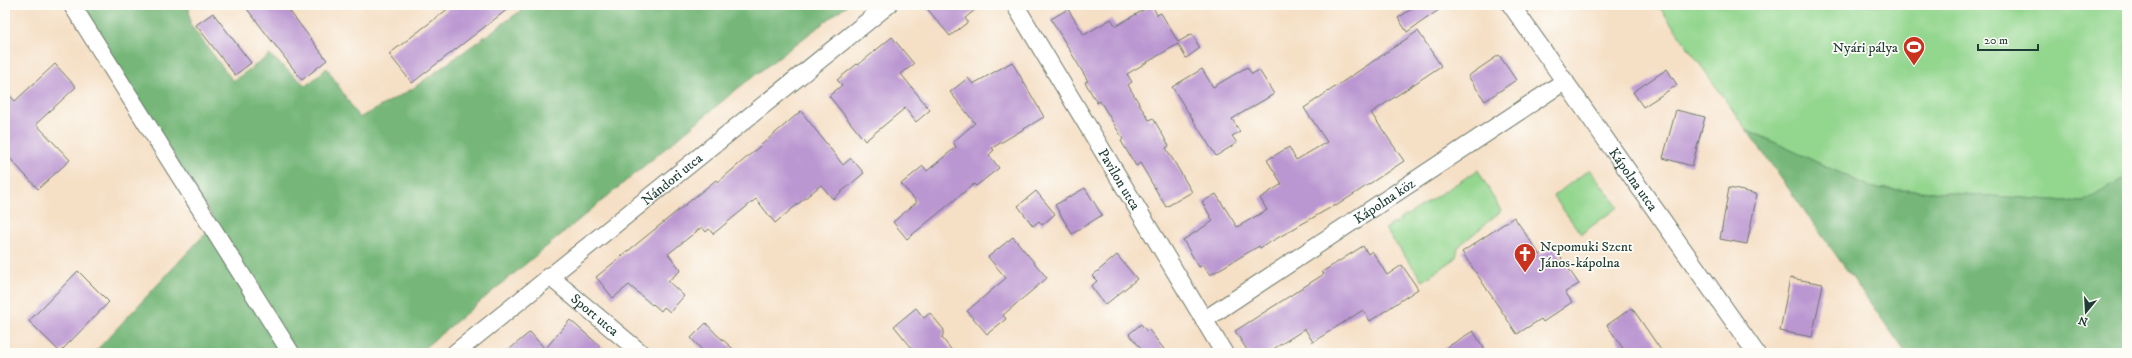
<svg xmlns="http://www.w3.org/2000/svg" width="2132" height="358" viewBox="0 0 2132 358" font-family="'IM FELL DW Pica',serif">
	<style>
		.green { fill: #93d68e; stroke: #598a61 }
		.forest { fill: #76b779; stroke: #4a7a56 }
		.building { fill: #bb97d1 }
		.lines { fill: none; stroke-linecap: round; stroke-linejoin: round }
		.street-casing { stroke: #6a7667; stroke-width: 19 }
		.street { stroke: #fff; stroke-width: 17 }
		.labels { text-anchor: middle; stroke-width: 3.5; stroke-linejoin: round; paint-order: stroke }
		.poi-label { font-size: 14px; fill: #1f3d34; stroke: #fdfcf7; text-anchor: end }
		.street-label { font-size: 14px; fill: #1f3d34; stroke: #fdfcf7 }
	</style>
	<rect width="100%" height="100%" fill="#fdfcf7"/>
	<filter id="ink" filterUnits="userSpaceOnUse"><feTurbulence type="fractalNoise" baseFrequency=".025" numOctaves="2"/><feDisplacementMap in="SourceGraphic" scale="8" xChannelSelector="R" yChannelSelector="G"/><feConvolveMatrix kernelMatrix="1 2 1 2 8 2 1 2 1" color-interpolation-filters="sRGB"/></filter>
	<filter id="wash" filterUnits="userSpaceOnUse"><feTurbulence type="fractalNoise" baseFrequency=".012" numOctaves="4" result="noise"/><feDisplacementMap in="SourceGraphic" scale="16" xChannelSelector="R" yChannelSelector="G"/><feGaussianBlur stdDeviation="0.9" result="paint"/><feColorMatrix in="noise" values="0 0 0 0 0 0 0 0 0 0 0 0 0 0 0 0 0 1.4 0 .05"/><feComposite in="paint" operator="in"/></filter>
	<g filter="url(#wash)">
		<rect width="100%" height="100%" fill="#f5dfc5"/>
		<g class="green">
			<polygon points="1658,5 2127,5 2127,177 2083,202 1872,188 1746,129"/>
			<polygon points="1590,169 1618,207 1581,234 1553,196"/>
			<polygon points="1478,170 1501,211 1458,247 1456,258 1423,281 1385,229"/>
		</g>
		<g class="forest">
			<polygon points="76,5 189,5 190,24 233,81 270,55 306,86 327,68 359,118 412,89 526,7 525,5 847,5 737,89 418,353 94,353 216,222"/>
			<polygon points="1746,129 1872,188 2083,202 2127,177 2127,353 1906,353"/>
		</g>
		<g id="blocks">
			<g class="building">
				<polygon points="244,5 285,5 327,60 302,80"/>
				<polygon points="453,5 513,5 412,83 389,54"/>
				<polygon points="924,5 981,5 965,18 968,22 950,36"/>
				<polygon points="1152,5 1157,15 1161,13 1178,42 1192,34 1200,48 1186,58 1178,44 1127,74 1132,82 1128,85 1149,120 1153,118 1169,146 1166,148 1192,192 1166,207 1140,163 1136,166 1121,141 1123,139 1100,101 1097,103 1085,82 1088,81 1051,19 1068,9 1084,35 1111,19 1116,26"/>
				<polygon points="1417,5 1446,5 1407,32 1398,18"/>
				<polygon points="213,13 251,63 235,75 196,25"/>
				<polygon points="1418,31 1441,66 1371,113 1404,161 1336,206 1335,205 1260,248 1259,246 1210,275 1203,265 1199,267 1183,240 1213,221 1202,202 1216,194 1237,227 1267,210 1260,198 1282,184 1267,160 1289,147 1296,160 1327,142 1304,108"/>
				<polygon points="892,37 914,64 901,74 930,110 916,122 905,108 865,141 829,96 842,85 837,80 857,64 858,65"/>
				<polygon points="1499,55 1516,80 1485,101 1468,76"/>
				<polygon points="1012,62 1044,117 992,148 994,150 989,155 999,168 976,186 974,184 907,239 893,222 917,202 901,184 923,166 927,171 956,147 953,142 975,123 950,92 968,78 973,84"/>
				<polygon points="55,64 76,87 36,124 70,160 38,189 5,153 5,90 15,101"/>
				<polygon points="1247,67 1252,74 1259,70 1274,94 1232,119 1240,132 1232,136 1237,143 1216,156 1172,87 1202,69 1213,87"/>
				<polygon points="1667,69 1677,85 1643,107 1633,92"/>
				<polygon points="1676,110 1705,117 1692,166 1663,158"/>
				<polygon points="801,111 843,165 851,158 864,173 833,199 821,185 775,223 756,199 713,234 709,229 706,232 702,227 668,254 681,270 668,281 684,296 670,312 664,307 661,311 653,304 652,305 629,285 613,298 596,277 665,221 716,180 718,182"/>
				<polygon points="1085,188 1102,215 1072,234 1055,205"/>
				<polygon points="1729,188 1757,194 1747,244 1720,239"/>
				<polygon points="1036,191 1055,214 1042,225 1039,221 1033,226 1018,206"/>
				<polygon points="1514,217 1540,255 1553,246 1579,284 1565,292 1572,302 1543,322 1541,319 1517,334 1462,252"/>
				<polygon points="1013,237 1047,278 1003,315 1006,319 987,334 967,311 1006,278 988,257"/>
				<polygon points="1363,246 1368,254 1372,251 1387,275 1402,265 1418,289 1370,321 1363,310 1313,342 1305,329 1267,353 1249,353 1235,331 1324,274 1322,272"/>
				<polygon points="1117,255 1137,279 1105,305 1091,286 1097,281 1092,276"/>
				<polygon points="78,271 109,302 60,352 29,321"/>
				<polygon points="1790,278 1823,284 1812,337 1780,331"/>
				<polygon points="916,308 924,318 930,313 944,330 942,338 954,353 916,353 894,326"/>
				<polygon points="1632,308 1663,353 1626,353 1607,325"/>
				<polygon points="570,320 608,353 505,353 530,332 545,349"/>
				<polygon points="706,323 716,334 738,353 705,353 691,338"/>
				<polygon points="1141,324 1147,332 1149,330 1167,353 1145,353 1129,334"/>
				<polygon points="1473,331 1487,353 1438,353"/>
			</g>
		</g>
	</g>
	<g filter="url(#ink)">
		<use href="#blocks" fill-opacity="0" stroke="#6a7667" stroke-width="1"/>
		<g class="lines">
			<g class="street-casing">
				<g id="street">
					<polyline points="72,5 291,353"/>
					<path id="s1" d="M1015,5l209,348"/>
					<path id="s2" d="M1511,5l245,348"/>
					<path id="s3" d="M549,276l92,77"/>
					<path id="s4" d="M1204,320l361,-239"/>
					<path id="s5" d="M455,353l433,-348"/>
				</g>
			</g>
			<use href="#street" class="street"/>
		</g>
	</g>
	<defs>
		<g id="stadium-pin" transform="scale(1.15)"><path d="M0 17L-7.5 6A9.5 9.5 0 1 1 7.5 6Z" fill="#c8321e" stroke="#fdfcf7"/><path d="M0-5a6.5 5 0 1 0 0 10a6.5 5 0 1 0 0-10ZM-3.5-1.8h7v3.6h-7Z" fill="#fff"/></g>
		<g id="church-pin" transform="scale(1.15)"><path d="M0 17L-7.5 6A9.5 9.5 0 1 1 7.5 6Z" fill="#c8321e" stroke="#fdfcf7"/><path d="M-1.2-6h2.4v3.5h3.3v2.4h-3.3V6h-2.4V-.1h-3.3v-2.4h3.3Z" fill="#fff"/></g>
	</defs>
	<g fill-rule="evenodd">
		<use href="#stadium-pin" x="1914" y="47"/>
		<use href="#church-pin" x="1525" y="254"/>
	</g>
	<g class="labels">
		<g class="poi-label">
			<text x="1898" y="52">Nyári pálya</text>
			<text x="1540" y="251" text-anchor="start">Nepomuki Szent<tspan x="1540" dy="16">János-kápolna</tspan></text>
		</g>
		<g class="street-label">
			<text dy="5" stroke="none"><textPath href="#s5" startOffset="278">Nándori utca</textPath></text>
			<text dy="5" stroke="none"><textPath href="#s2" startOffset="213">Kápolna utca</textPath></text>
			<text dy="5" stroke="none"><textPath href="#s1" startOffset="203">Pavilon utca</textPath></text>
			<text dy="5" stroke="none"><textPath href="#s4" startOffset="216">Kápolna köz</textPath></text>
			<text dy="5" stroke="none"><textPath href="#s3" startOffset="60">Sport utca</textPath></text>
		</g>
	</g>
	<rect width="2132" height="358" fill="none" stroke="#fdfcf7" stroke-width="20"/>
	<g transform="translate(2086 312) rotate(198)" stroke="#fdfcf7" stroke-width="3" paint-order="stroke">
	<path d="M0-3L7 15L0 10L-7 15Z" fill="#1f3d34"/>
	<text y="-6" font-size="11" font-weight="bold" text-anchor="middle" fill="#1f3d34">N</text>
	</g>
	<path d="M1978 44v6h60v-6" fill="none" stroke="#1f3d34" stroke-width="2"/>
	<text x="1984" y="44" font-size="12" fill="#1f3d34" stroke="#fdfcf7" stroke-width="3" paint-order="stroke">20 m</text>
</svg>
